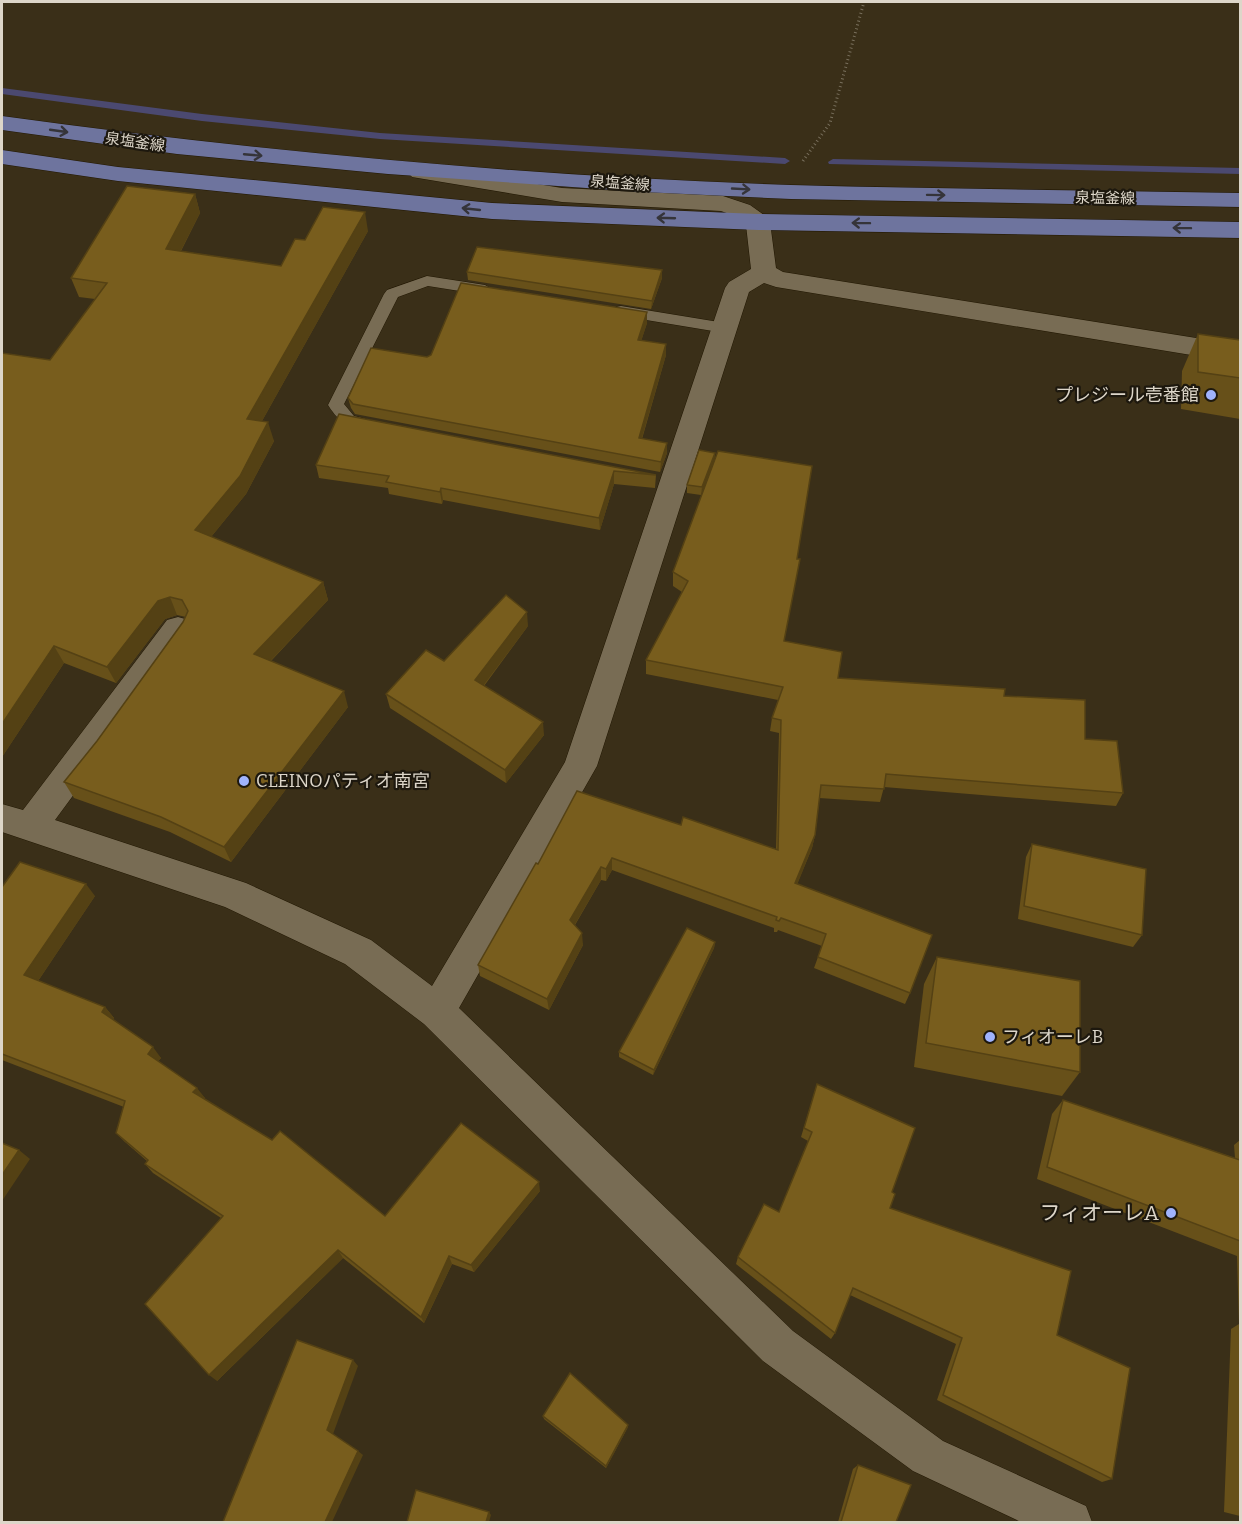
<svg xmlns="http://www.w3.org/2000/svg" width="1242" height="1524" viewBox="0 0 1242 1524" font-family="Bitter,'Noto Sans JP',serif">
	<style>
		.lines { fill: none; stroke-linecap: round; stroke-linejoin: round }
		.stream { fill: #4b4970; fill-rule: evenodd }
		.service-casing { stroke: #211702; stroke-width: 1 }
		.minor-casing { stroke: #211702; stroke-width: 1 }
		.primary-casing { stroke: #211702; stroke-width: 1 }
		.path { stroke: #79705d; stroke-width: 3; stroke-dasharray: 1 3; stroke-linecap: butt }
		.service { fill: #786c54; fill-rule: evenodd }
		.minor { fill: #786c54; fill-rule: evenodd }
		.primary { fill: #6e749e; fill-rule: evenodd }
		.wall { fill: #675019 }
		.shaded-wall { fill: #544114 }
		.building { fill: #785d1d; stroke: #544114; stroke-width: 1.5 }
		.oneway { stroke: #353439 }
		.poi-dot { fill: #a0b3fd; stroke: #1d180e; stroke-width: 2 }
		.labels { text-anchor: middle; stroke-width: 4.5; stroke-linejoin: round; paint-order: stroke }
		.far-street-label { font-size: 15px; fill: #ddd6c9; stroke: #1d180e }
		.poi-label { font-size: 18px; fill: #ddd6c9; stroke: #1d180e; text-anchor: start }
		.near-poi-label { font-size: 21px; fill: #ddd6c9; stroke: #1d180e; text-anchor: end }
	</style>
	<rect width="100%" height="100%" fill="#3a2f18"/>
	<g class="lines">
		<g class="stream">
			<polygon points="2,88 202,114 380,133 785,158 790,161 785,164 380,139 202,121 2,94"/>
			<polygon points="833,159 1240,168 1240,174 829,164 828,162"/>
		</g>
		<g class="service-casing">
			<g id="service">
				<path d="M427,276l58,9 8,5 -8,5 -57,-9 -30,11 -54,107 10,12 19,5 2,4 -2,4c-20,6 -35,-8 -45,-24l56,-111 3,-4z"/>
				<polygon points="621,306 725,323 733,328 725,333 616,315 613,311 616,307"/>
			</g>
		</g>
		<g class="minor-casing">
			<polygon id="minor" points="420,165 562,188 723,196 750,205 767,217 770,222 776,268 783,272 1240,345 1240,363 776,287 764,283 749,292 597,766 459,1008 793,1331 943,1441 1086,1506 1092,1522 1021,1522 913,1471 763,1361 424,1024 345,964 225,907 2,832 2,804 23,810 167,620 178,617 189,620 193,629 189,638 55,820 246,883 371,940 432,986 565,762 725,288 729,282 751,269 746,225 732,215 721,211 562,202 412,177 408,172 412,167"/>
		</g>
		<g class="primary-casing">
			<g id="primary">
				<path d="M2,116c261,36 525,60 789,69 149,4 299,5 449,8v14l-449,-8 -148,-7 -255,-18 -211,-20 -175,-24z"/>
				<polygon points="2,150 118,167 492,203 758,214 1240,222 1240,238 758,230 492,219 118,181 2,164"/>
			</g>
		</g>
		<polyline class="path" points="803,161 830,123 864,2"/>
		<use href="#service" class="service"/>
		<use href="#minor" class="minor"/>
		<use href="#primary" class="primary"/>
	</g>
	<g class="wall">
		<polygon points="195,194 200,213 181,251 281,266 305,240 368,231 262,421 274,441 246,494 211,537 323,582 328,600 271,661 348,707 231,862 170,832 74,798 64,782 97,741 183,622 186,617 177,615 165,619 116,683 64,663 2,757 2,354 50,360 95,299 79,297 71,278"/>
		<polygon points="662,270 662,278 651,309 468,280 467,272"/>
		<polygon points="647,323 641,341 666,355 642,439 667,443 667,453 660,472 355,414 351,408 348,398 427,357"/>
		<polygon points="1198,334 1240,340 1240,419 1181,409 1182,371"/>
		<polygon points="339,414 656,475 655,488 614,484 600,530 443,500 442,504 389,494 388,488 319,478 316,465"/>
		<polygon points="715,453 714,461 701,495 687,493 687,485"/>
		<polygon points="797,559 800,559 784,641 838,678 1004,696 1085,739 1123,793 1116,806 884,787 880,802 819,798 815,835 812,848 797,884 910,993 905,1004 814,968 822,946 778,930 777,932 774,932 774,928 612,870 606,881 601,880 575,925 583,945 549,1010 480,976 478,965 538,864 681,825 776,850 779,733 770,731 772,718 778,700 646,674 646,660 682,592 673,586 673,572"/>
		<polygon points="528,626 484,686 544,735 506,783 390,708 386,694 444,661"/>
		<polygon points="1032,844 1142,935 1133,947 1018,919 1026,857"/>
		<polygon points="2,887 95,896 38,981 105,1007 114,1018 113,1019 161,1058 158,1061 205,1098 204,1099 385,1216 540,1191 474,1272 452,1264 424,1323 343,1258 217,1381 221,1218 153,1173 145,1164 147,1161 125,1142 116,1133 124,1107 2,1060"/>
		<polygon points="715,942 714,948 653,1075 619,1057 619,1052"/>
		<polygon points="937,957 1080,1072 1062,1096 914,1067 924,984"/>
		<polygon points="817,1084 892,1192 890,1208 1057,1335 1112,1479 1102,1482 937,1400 956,1344 850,1295 835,1333 831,1339 736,1264 738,1257 779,1212 808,1141 801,1137"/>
		<polygon points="1063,1100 1235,1158 1234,1145 1240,1140 1240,1516 1224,1512 1231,1329 1239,1324 1237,1256 1037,1179 1052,1114"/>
		<polygon points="543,1416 628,1425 628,1427 606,1468 544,1419"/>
		<polygon points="858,1465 896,1522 838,1522 853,1469"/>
	</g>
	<g class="shaded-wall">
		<polygon points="195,194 200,213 172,268 166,249"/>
		<polygon points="365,212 368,231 253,437 247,419"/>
		<polygon points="662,270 662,278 651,309 652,301"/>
		<polygon points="647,312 647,323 638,351 638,340"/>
		<polygon points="666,344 666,355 639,448 639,438"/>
		<polygon points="268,422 274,441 246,494 202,548 195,530"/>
		<polygon points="667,443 667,453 660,472 661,462"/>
		<polygon points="715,453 714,461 701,495 702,487"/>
		<polygon points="614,471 614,484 600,530 599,518"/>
		<polygon points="441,488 443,500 442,504 440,492"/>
		<polygon points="323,582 328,600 261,671 254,654"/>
		<polygon points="170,597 177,615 165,619 116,683 107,667 158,601"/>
		<polygon points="527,612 528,626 477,694 475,680"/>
		<polygon points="54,646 64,663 2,757 2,724"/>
		<polygon points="344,691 348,707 231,862 224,847"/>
		<polygon points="543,722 544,735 506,783 505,770"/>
		<polygon points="815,835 812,848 793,895 795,883"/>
		<polygon points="612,858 612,870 606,881 606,869"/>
		<polygon points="601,867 601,880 571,931 570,920"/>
		<polygon points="86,884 95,896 34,987 24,975"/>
		<polygon points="582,933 583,945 549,1010 547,999"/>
		<polygon points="715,942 714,948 653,1075 654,1070"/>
		<polygon points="105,1007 114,1018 110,1023 102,1012"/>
		<polygon points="153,1047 161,1058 156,1064 148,1054"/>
		<polygon points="197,1088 205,1098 201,1102 193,1092"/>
		<polygon points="19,1150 30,1159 2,1201 2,1175"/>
		<polygon points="539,1182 540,1191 474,1272 471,1265"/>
		<polygon points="338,1250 343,1258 217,1381 209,1375"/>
		<polygon points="449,1256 452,1264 424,1323 421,1317"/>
		<polygon points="353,1360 358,1366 333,1434 327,1430"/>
		<polygon points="628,1425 628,1427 606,1468 606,1466"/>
		<polygon points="358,1451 363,1455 332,1522 325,1522"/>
		<polygon points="489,1512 491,1515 489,1522 486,1522"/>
	</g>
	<g class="building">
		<polygon points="127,186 195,194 166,249 281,266 295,239 305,240 323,207 365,212 247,419 268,422 240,476 195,530 323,582 254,654 344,691 224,847 161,817 64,782 97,741 183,622 188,611 182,600 170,597 158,601 107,667 54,646 2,724 2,353 50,360 107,283 71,278"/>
		<polygon points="477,247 662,270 652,301 467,272"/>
		<polygon points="461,283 647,312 638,340 666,344 639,438 667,443 661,462 353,404 348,398 371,348 427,357 431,355"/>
		<polygon points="1198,334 1240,340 1240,378 1198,372"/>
		<polygon points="339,414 656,475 614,471 599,518 441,488 440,492 386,482 389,476 316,465"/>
		<polygon points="699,450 715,453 702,487 687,485"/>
		<polygon points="718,451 812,466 797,559 800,559 784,641 842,652 838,678 1005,689 1004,696 1085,700 1085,739 1117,741 1123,793 886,774 884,789 821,785 815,835 795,883 932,935 910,993 818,957 826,934 781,918 779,921 776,920 777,917 612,858 606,869 601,867 570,920 582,933 547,999 478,965 536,863 538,864 577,791 681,825 683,817 778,850 781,720 772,718 783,687 646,660 688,581 673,572"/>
		<polygon points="506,595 527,612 475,680 543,722 505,770 386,694 426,650 444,661"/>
		<polygon points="1032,844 1146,869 1142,935 1024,906"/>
		<polygon points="20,862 86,884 24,975 105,1007 102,1012 153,1047 148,1054 197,1088 193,1092 272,1140 280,1131 385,1216 461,1123 539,1182 471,1265 449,1256 421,1317 338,1250 209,1375 145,1304 223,1216 145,1164 148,1160 116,1133 125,1101 2,1054 2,887"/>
		<polygon points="687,928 715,942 654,1070 619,1052"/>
		<polygon points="937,957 1080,981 1080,1072 926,1043"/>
		<polygon points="817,1084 915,1128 892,1192 895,1194 890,1208 1071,1271 1057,1335 1130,1368 1112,1479 943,1395 962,1338 853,1288 835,1333 738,1257 764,1204 779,1212 812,1132 804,1128"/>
		<polygon points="1063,1100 1240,1160 1240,1241 1047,1167"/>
		<polygon points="2,1143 19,1150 2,1175"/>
		<polygon points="297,1340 353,1360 327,1430 358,1451 325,1522 223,1522"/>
		<polygon points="570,1373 628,1425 606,1466 543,1416"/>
		<polygon points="858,1465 911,1485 896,1522 841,1522"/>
		<polygon points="416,1490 489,1512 486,1522 407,1522"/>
	</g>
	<defs><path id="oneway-shaft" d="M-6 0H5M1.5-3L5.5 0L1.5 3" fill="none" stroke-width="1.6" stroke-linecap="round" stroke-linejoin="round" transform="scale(1.5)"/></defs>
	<g class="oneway">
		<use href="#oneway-shaft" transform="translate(59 131) rotate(8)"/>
		<use href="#oneway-shaft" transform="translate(253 155) rotate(5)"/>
		<use href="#oneway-shaft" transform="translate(741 189) rotate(3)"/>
		<use href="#oneway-shaft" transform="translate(936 195) rotate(1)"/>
		<use href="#oneway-shaft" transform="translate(471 209) rotate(-174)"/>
		<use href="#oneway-shaft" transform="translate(666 218) rotate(-178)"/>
		<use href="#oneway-shaft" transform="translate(861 223) rotate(-179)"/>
		<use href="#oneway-shaft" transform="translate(1182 228) rotate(-179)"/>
	</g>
	<g class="poi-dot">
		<circle cx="1211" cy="395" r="6"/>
		<circle cx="244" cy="781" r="6"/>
		<circle cx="990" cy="1037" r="6"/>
		<circle cx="1171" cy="1213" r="6"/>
	</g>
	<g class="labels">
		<g class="far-street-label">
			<text transform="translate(135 142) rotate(8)" y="5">泉塩釜線</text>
			<text transform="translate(620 183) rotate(4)" y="5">泉塩釜線</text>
			<text transform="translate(1105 198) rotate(1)" y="5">泉塩釜線</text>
		</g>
		<g class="poi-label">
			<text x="1199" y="401" text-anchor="end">プレジール壱番館</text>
			<text x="256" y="787">CLEINOパティオ南宮</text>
			<text x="1002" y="1043">フィオーレB</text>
		</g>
		<g class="near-poi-label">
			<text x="1159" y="1220">フィオーレA</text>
		</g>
	</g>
	<rect width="1242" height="1524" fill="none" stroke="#ddd6c9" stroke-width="6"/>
</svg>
